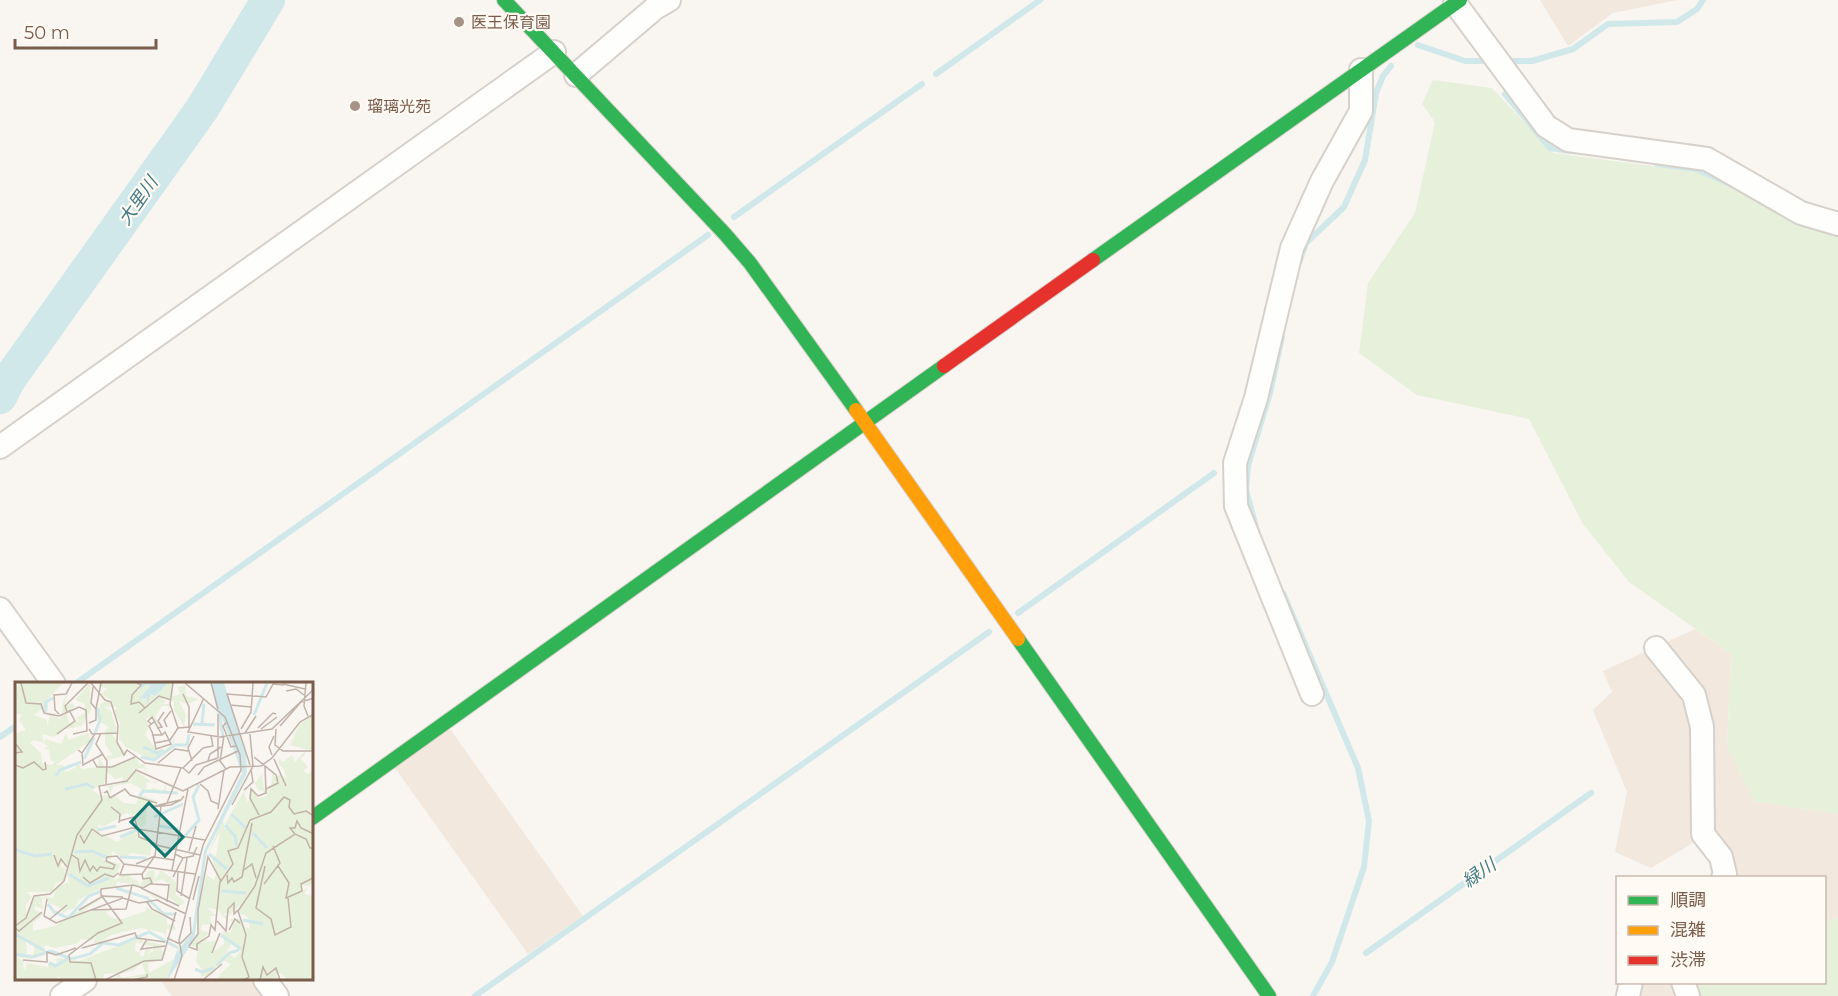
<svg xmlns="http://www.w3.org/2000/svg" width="1838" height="996" viewBox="0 0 1838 996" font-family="Montserrat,'Noto Sans JP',sans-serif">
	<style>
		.residential { fill: #f2e8de }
		.green { fill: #e7f0db }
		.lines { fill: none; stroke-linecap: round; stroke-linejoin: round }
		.stream { stroke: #d0e8ea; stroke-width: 6 }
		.river { stroke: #d0e8ea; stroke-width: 34 }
		.street-casing { stroke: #d7d1cb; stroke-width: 26 }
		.fast-casing { stroke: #d9d2cb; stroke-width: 16 }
		.slow-casing { stroke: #d9d2cb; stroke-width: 16 }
		.jam-casing { stroke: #d9d2cb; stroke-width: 16 }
		.street { stroke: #fefefd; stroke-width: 22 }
		.fast { stroke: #30b455; stroke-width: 14 }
		.slow { stroke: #ff9f0a; stroke-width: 14 }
		.jam { stroke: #e5322d; stroke-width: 14 }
		.poi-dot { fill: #a69286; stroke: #fffaf3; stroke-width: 2 }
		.labels { text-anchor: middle; stroke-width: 4.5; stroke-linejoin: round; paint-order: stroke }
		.poi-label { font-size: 16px; fill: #7a5c4d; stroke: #fffaf3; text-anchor: start }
		.water-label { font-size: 18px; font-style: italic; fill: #437c86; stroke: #fffaf3 }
		.inset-river { fill: none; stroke: #d0e8ea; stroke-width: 3 }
		.inset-road { fill: none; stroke: #c2b3aa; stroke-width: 1.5 }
		.view { fill: #0f766e; fill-opacity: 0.15; stroke: #0f766e; stroke-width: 3 }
		.inset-edge { fill: none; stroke: #7a5c4d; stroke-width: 3 }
	</style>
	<rect width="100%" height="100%" fill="#f9f5f0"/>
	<g class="residential">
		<polygon points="1540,0 1677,0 1613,13 1568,46"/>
		<polygon points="1695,629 1731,654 1727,746 1754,801 1838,814 1838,917 1825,923 1824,878 1714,877 1720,866 1698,840 1651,868 1615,852 1627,792 1593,710 1612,692 1603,671"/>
		<polygon points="450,729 583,916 528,954 395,768"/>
		<polygon points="160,980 251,980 263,996 172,996"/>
		<polygon points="1631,983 1700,983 1697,994 1699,996 1627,996"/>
	</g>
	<g class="green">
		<polygon points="1433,80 1492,88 1553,153 1697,172 1838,236 1838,814 1754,801 1727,746 1731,654 1629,582 1583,524 1529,419 1417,395 1359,353 1368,283 1415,213 1435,122 1422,104"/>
		<polygon points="1838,917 1838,996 1699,996 1697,994 1700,983 1824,982 1825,923"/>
	</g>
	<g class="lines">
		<g class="stream">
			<polyline points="1418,45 1465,61 1490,61"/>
			<polyline points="1506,61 1532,61 1573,49 1608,24 1677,22 1697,9 1703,0"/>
			<polyline points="936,74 1040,0"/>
			<polyline points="1505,94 1550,148 1570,151"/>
			<polyline points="1657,164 1696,169 1728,183"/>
			<polyline points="734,217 922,84"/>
			<polyline points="1299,263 1306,243 1344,207 1365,160 1376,93 1383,76 1391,66"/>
			<polyline points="1257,531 1246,490 1248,466 1270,393 1282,337"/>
			<polyline points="1283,593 1358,768 1369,821 1364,867 1332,962 1313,996"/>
			<polyline points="1018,613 1214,473"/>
			<polyline points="75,684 708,235"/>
			<polyline points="0,737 16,726"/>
			<polyline points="1366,953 1591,793"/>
			<polyline points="475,996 989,632"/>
		</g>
		<polyline class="river" points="0,397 8,381 202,109 268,0"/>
		<g class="street-casing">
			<g id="street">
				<polyline points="1455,3 1546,126 1568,140 1707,159 1801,213 1838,224"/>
				<polyline points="576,75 655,8 669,0"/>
				<polyline points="0,447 554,52"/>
				<polyline points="0,609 54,684"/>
				<polyline points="1656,648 1694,695 1702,727 1703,834 1721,857 1725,874 1723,878"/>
				<polyline points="1312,694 1236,506 1235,463 1256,398 1292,248 1322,181 1361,111 1361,70"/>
				<polyline points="265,980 277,996"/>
				<polyline points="1683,982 1688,996"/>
				<polyline points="62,996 85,980"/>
				<polyline points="1628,996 1631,982"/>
			</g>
		</g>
		<g class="fast-casing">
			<g id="fast">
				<polyline points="504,0 725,234 750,263 856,410"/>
				<polyline points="1093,260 1460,0"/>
				<polyline points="1018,639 1269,996"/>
				<polyline points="312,818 944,366"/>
			</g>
		</g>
		<g class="slow-casing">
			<polyline id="slow" points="856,410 1018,639"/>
		</g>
		<g class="jam-casing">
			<polyline id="jam" points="944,366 1093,260"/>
		</g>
		<use href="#street" class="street"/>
		<use href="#fast" class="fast"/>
		<use href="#slow" class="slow"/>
		<use href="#jam" class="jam"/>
	</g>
	<g class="poi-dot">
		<circle cx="459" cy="22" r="6"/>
		<circle cx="355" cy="106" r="6"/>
	</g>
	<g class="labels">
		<g class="poi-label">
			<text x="471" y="28">医王保育園</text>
			<text x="367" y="112">瑠璃光苑</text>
		</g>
		<g class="water-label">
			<text transform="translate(138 201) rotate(-55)" y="6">大里川</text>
			<text transform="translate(1479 873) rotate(-35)" y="6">緑川</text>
		</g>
	</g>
	<g transform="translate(15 682)">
		<rect width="298" height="298" fill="#f9f5f0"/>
		<path d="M4,1h44l-18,19 3,3 -1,8 -3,-6 -10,8 13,5v7l3,-12 11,4 2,-17 7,-15 -6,20 9,-4 2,4 -8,7 2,9 10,-2 -3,-3 9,-5v-9l-10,-4 15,-17 1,27 -9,16 -17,3 -11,8 -12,-3 2,9 -10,-3 -4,3 11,10 1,10 10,2 3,-4h-4l-2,-11 -5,-2 5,-1 -5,-4 2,-4 15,5 5,-11 2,7 21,-7 1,8 -34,24h7l2,7 12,-5 -1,-6 6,8 16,-2 1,-10 6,11 31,-10 4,7 4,-2 4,11 -4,-6 -10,1 -5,11 -7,2 1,-5 -8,2 -8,-7 -3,11 -12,7 8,5 16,1 7,7 13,1 5,-15 -10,-6 -17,3 -5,8 -10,-2 11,-1 -2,-5 22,-5 5,-11 16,12 7,-1 -3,2 -8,-1 -1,8 8,-2 9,3 3,-7v7l-22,-1 -3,5 14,5 -3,5 11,-1 -7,2 -9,-1 -2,20 -5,3 -5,-12 -8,-3 -22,13 -7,-1 1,11 3,-3 15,9 15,-10 15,7 5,5 -2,12 -18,-3 -9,5 -11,-7 -1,8h-10l20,5 -7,16 13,-7 9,8 -3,-7 7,11 9,-15 6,1 -1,10 7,-11 15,12v13l9,7 -5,4 -11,-9 1,-12 -8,-6 -22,9 19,11v2l-25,-17 -17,-2 -1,4 -16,2 -21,12 -4,8 -8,2 1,4 -1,-3 -6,3 2,-5 -14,-6 -5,-7 9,2 4,-12 12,-4 -3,-10 6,-11 -5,6 -6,-6 1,6 4,1 -2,12 -8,3 -4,9h-25l5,5 -6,7v9l9,-16 5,-1 6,3 -4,-1 1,11 -8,-3v4l9,4 -11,9v8l22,-5 42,-27 13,-3 12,1 -20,1 -19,13h25l-2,2 6,5 10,1 24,-8v-4l21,12v6l7,-1 2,6 -9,-1 -2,8 -1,-4 -24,-5 -29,7 -12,9 -5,-1 2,-7 -4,5 -12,-2 -1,4 -24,5 -10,-3 -4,9 -8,2 2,-12 -9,-4 1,13 -5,4 8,-3 2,5 -16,-2 8,4 -1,5 2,5 2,-8 21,4v-4l8,2 1,-7 22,3 59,-23 5,1 -1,5 -6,-2 -1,8 4,3 1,-3 3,-1 -4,5 4,3 3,-8 5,1 -4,4 6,-3v-5l-10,-1 3,-4 17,4 -3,3 5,6 -4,6 -13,3 1,10 25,-14 -7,21h-20l-2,-4 -4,4 -4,-3 -20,3 2,-4 -2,2 -7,1 7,-2 -1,-4 -12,1 -1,6h-39l-8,-5 3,5h-44v-247l11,-3 -7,-10 3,-5 -7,-2v-29l3,2zM127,280l3,12 -23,4 -3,-4 15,-4zM83,1h40v8l11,-8 2,7 -11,9 7,-1v6l4,-10 4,2 11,-13h6l1,13 8,-2 -6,-11 3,4 7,-2 1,11 13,3 -11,5 -9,-3 7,14 -2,11 -10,-16v-10l-13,-2 5,3 -3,3h7l-1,6 -1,-4h-6l-7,11 6,10 -12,-10 -3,2 3,8 -4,8 14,17 11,-5 5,-11 -1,9 -21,16 -27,-14 -7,-8 1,-16 -6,-11 3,-5h-13l7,4 6,20 -4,4 14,20 -21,5 2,-5 5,1 -8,-12v-13l4,-4 -9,-5 1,-6 -3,4 -2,-8 5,3 -1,-11 11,-4 -10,-6 6,-6 -8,-1zM298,33v36l-23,-6 9,-20zM291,68l-2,6 -4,2 8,9 -5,4 6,3 4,-5 1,113 -5,4 -8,-1 2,5 5,-2 -4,6 9,2v84h-31l4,-2 -6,-5 -4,2 3,5h-59l-1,-5 12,-11 -8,-4 7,-6 4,4 7,-7 -9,-8 -20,32 -12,2 3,-7 -7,-8 2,-13 -7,-4 7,-11 -1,-22 10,-37 7,5 2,-5 -4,-18 4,-2 4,-23 -12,23 9,-24 6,-11 2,9h4l-4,-5 19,-33 8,-7 -8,9 4,10 4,-16 6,11 9,-2 -2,-4 -1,3 -3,1 3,-5 -6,-1 -3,-7 7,-9 2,15 6,2 3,-17 -7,-7 8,6 1,5 5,-4 6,4 -2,-9 -5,-4 -1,-8 5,5 9,-7 3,7zM225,223l-2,8 9,3 3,13 -7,-3v4l-2,-11h-12l4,5 -2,9 -8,-2 1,13 -11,8 5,-12 -15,3 6,-3 -7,-1 8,-6 -9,-3 1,-5 10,-1 -2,-8h7l-11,-9 12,3 8,10 2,-3 -4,-3 4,-2 3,4 1,-5 5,5 -2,-6z" fill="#e7f0db" fill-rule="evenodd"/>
		<path d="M123,1h28l1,1 -12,12 -4,-2 -4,11v-7l-8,1 12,-13 -4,-2 -9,7 3,-5zM196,1h13l22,72 1,18 -40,78 -13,89 -27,40 9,-27 16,-20 12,-82 38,-78 -20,-55 -3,2z" fill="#d0e8ea"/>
		<path class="inset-river" d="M30,30l1,-10 7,-4M239,33l13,-32M205,36l3,19M187,41l2,-19M178,42l22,1M80,51l5,-13 -2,-12M128,65l14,6 6,-3M126,75l13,3 21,-15h12l2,-11M69,77l10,-21M41,94l4,-6 21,-8M50,107l22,-5 7,4M124,114l5,-5 34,2M216,132l15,14M139,135l29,-13M210,143l10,11 2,10M144,144l19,3M83,148l18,-4M238,151l14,15M105,155l17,-7M163,162l21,-24 -6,-23 6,-12M0,168l21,6 16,-2M60,170l17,-1 14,6M194,172l18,15M105,175l26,1M54,192l19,12 21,-8M101,206l31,10 17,16h12M207,209l24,2M33,222l6,8 14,6 21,-22 12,-5M228,238l20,4M0,252l30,17M206,253l20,14M36,269l20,8 19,-5 13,-11 16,2 30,-13 29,16M0,272l18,3 18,-6M34,281l7,3 11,-7M202,283l12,-12 10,-3M180,287l7,3 12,-4"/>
		<path class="inset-road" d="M6,1l5,20 15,1 3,9 15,3 20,-9 7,3 1,21 -14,3M76,1l14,17 6,2 7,23 -1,17 7,13 3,-5 18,13 38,5 20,-20 10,-2 -2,-10M122,1l4,2 -9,10 -1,9 8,-2 6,6M158,1l-3,21 8,24M196,1l7,26M291,1l-2,23 4,10M268,2l22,5M78,5l-2,16 5,6 5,-26M271,9l10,-2 8,6M189,16l-16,34 32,5 52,-8 42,-40M215,23l21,2M52,30l-2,-6 23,-23M124,31l20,-17 12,4M44,32l-4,-4 -1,-15 12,-1 6,-11M212,40l-4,4 8,21 5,-1M74,41l7,-3v-11M136,42l-3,-3 4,-4 10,18M265,44l21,-24 13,-4M152,45l-3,-7 7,-9M142,46l5,-1 -4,-6 6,-9M163,46l11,-1v-20l-6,-13M243,46l15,-15 3,1M74,47l3,5 26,-1M226,47l10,-17 2,-29M246,47l16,-12M261,47l-1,16 8,6h31M86,51l-5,11 11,17 -1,23M230,51l11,-17M42,52l18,-13 -6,-11M137,54l1,-1h9l3,-3 6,12 -15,5 -3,-14 -1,-3 -3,-6 6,-5M209,54l-4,25 6,8M0,61l7,9 -7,1M140,61l15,-3 8,-12M63,68l4,3 13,-19M67,71l1,12 20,-11M257,73l-3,-8 5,-11M239,75l22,18 2,8 -12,6M203,76v-44M259,77l12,27M78,78l4,7h15l23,-10M177,79l-4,-13 6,-12M193,79l2,-7 11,-7M143,81l17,-14 13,2M0,83l8,3 11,-6 9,8 3,-1 -1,-7M235,83l-23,-71 39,3 7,-13 11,1M168,86l6,5 7,-8 22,-7M183,93l6,-8 34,-16M185,102l8,7 3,10 7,3M229,108l9,-8 -2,-13M89,111l3,-2 3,7 15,-9 5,6 27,8M243,114l-7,-7 -1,9 9,17M243,114l8,-3 -1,-27M165,118l-29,7 20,-2 10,-5 3,-4M217,123l21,-39 -3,-32M96,125l9,7 -1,9M203,127l6,-39M235,138l21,-8 13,-15 6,3 -1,7 5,7 12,-3 8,5M104,139l15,-4 4,12M123,147l1,8 17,7M280,152l-5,-6h5l2,-7 4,7 13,6M65,153l4,8 8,-14 10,7 30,-8 73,12M141,163l44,10M174,169l7,-25M160,172l8,4 10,-2 4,-9M39,173l4,11 3,-7 6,8M57,173l6,4 2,12 5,-11 5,11 3,-5 4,5 3,-4 13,2 2,-4 -9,-4 1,-4 10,-1 7,8M139,175l20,3M109,182l71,10M121,182l19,-8M250,184l-9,42 15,11 4,16 16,-8 -3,-29M263,184l11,17 -3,15 16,-7 -1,-7 12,-6M157,188l16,-81M229,188l8,-6 4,14M163,189l-1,20 13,8M127,192l13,-18 6,-50 6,-3 14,-35M212,193l1,8 4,-5 2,4 8,-5 10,-54M68,195l7,6 15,-9 8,3 6,-4M158,195l10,-19M136,202l18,1 -2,17M249,202l16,-21 -7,-17M126,206l38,18M166,214l6,-38M32,217l-3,17 12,7 67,-25 16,5 18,-3 29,14M178,218l6,-24M132,220l5,7 23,12M64,228l24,-14 20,1M75,228l36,-1 6,-24M35,237l17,-14M202,239l9,10 2,-22 6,-6v11l4,-4M0,244l11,-8 8,-22 16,-2 14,-13 13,-46 25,-35 -3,-14 28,-5 9,-11 47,21 47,-24 31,-1 11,-8 28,-36 14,-8M0,246l4,3 23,-19M214,248l6,-11 5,4M152,256l13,6 11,-11 -1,-16M132,257l-6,10 24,-3M174,264l9,-12v-24l10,-53 13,24 12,-17 -5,-13 10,-3 12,-28M174,265l8,3v-6l12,-8 2,-11 4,5 5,-49M67,266l53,-15 2,5 28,4M197,271l8,-20M8,278l24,2v-10l9,3 20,-7M189,297l18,-15M81,298l-5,-17 -21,-1 -1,-7 29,-22 24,-10 -21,-28v-6l32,-4 10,3 9,-5 -2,-5 -7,1 -1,-5 -22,1 4,-11M90,298l39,-19 18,-1 14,-48M117,298l15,-3v-3M159,298l8,-24 -3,-16 24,-95 38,-75 -1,-15 -15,-38 -40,-34M229,298l5,-3 -7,-20 4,-22 -8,-24 17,-25 11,-33 29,-19 11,5 4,9h4M245,298l3,-13 4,8 9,-7 4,12"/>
		<path class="view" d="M134,121l34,34 -18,19 -34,-34z"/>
		<rect width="298" height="298" class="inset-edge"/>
	</g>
	<rect x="1616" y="876" width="210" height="108" fill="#fffaf3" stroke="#cabbb1" stroke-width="1.5"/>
	<rect x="1628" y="896" width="30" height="9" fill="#30b455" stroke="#cabbb1" stroke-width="1.5"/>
	<text x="1670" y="906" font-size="18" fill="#7a5c4d">順調</text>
	<rect x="1628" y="926" width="30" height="9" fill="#ff9f0a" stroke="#cabbb1" stroke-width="1.5"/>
	<text x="1670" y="936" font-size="18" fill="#7a5c4d">混雑</text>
	<rect x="1628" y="956" width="30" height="9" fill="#e5322d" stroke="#cabbb1" stroke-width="1.5"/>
	<text x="1670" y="966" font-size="18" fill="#7a5c4d">渋滞</text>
	<path d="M15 39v9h141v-9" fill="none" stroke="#7a5c4d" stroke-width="3"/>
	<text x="24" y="39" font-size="18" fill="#7a5c4d" stroke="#fffaf3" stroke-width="4.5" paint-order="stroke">50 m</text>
</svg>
